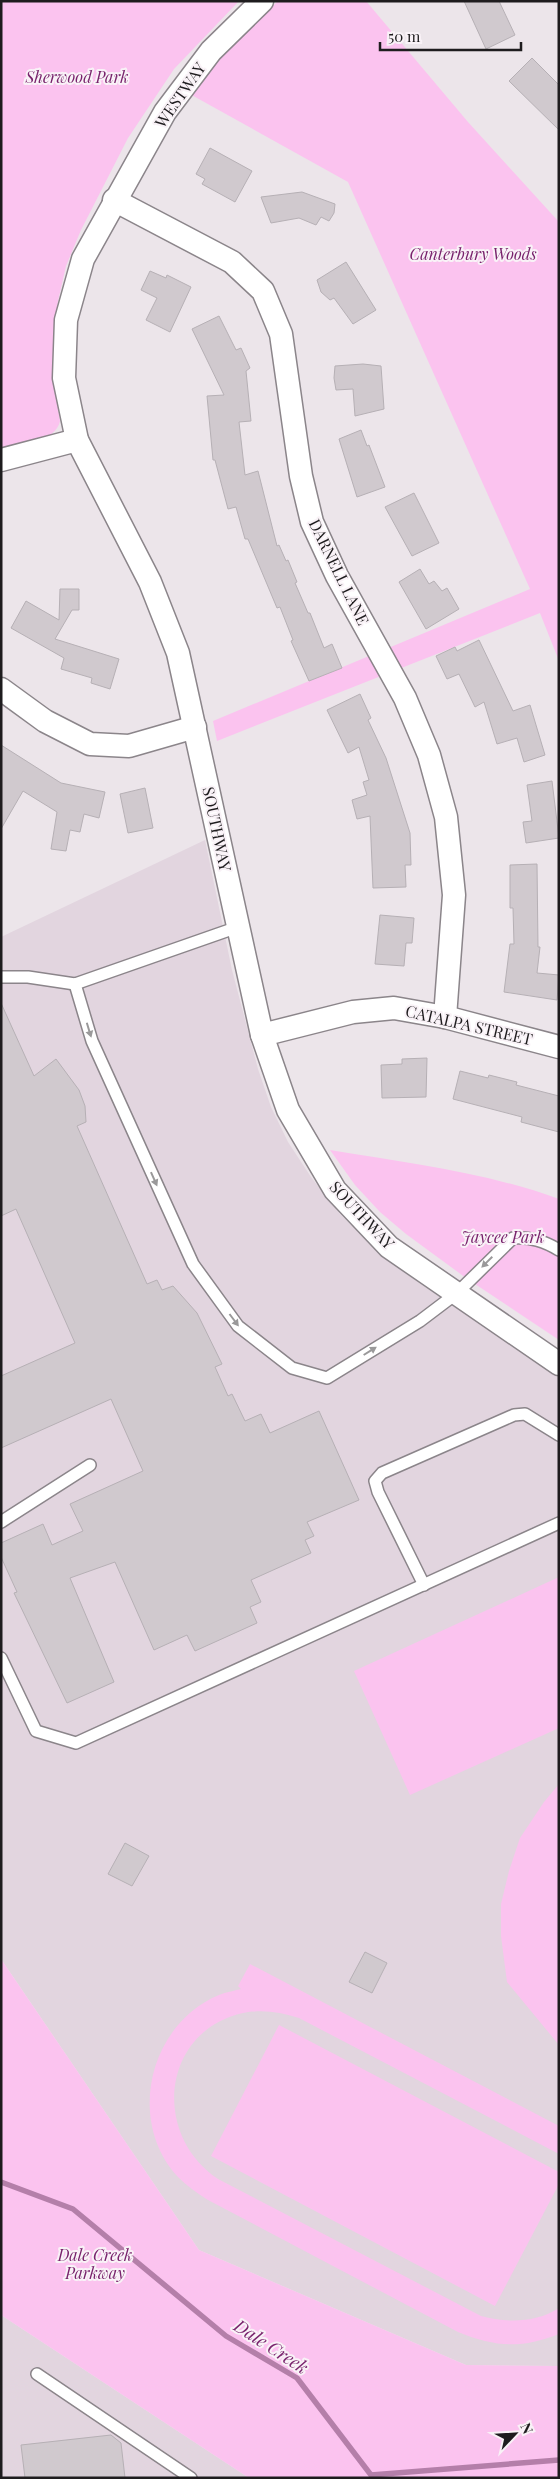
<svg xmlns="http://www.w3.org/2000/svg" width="560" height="2479" viewBox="0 0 560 2479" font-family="'Playfair Display',serif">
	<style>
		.built { fill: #e2d5df }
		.green { fill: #fbc3ef }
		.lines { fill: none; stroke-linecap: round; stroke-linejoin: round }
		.stream { stroke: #b47fa9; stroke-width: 5.5 }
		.building { fill: #d0c9ce; stroke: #b6b0b5 }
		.service-casing { stroke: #8b858a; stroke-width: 14 }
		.minor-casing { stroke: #8b858a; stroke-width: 25 }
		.service { stroke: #fff; stroke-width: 11 }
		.minor { stroke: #fff; stroke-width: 22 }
		.oneway { fill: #9a999a }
		.labels { text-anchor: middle; stroke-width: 4; stroke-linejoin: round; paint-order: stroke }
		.park-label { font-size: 16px; font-style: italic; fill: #78226c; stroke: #f9f2f7 }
		.street-label { font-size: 16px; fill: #1e1c1e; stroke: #f9f2f7 }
		.water-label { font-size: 18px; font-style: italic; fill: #7a256e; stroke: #f9f2f7 }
	</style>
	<rect width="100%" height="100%" fill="#ece5ea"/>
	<g class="built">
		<polygon points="205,840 232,970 258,1069 271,1107 288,1142 311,1177 340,1214 381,1255 419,1283 559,1377 559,2366 466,2365 199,2250 1,1959 1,937"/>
		<polygon points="1,2315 249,2478 1,2478"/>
	</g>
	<g class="green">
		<path d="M1,1h238l-65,68 -46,69 -47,92 -15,36 -8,35 -5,44v30l7,46c-4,21 -41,24 -59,29z"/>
		<polygon points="278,1 366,1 468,122 559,222 559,661 540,613 217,741 213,721 530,589 348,182 188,93 213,63"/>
		<path d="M330,1150c78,13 155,22 229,49v141l-93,-62 -60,-44 -26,-22 -25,-27z"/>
		<polygon points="559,1577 559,1728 410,1795 354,1671"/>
		<polygon points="559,1784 559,2045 507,1982 501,1936 501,1904 509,1871 520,1838 544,1802"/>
		<polygon points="1,1959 199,2250 466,2365 559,2366 559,2478 249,2478 1,2315"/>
		<path d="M250,1964l309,162v28l-260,-136c-19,-6 -37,-9 -56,-5 -81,18 -92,121 -25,166l263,137c25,7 55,7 78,-8v26c-38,15 -64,13 -101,-2l-250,-132c-11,-7 -21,-14 -30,-23 -52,-56 -29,-153 41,-182 7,-3 15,-4 22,-6l-3,-3z"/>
		<polygon points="279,2025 559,2172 559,2184 495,2306 211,2156"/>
	</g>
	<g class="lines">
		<polyline class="stream" points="1,2182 73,2209 226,2336 297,2378 371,2475 559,2460"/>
	</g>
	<g class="building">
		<polygon points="464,1 499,1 515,35 486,49"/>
		<polygon points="532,58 559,85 559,130 509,81"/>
		<polygon points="210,148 252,171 235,202 202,184 205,179 196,174"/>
		<polygon points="302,192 335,204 334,213 329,221 321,217 316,225 299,218 271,223 261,197"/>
		<polygon points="346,262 376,310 353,324 334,298 330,300 321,292 317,280"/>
		<polygon points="150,271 166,278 167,275 191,287 170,332 146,320 157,298 141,290"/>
		<polygon points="219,316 236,350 241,348 250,368 246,371 251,421 239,422 245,475 258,471 277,546 279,545 286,561 288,560 297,582 295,583 308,613 310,613 324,648 332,644 342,668 309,681 291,641 293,640 280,607 277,608 248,539 245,539 236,507 228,509 215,460 213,460 207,396 224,395 192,329"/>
		<polygon points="363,364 381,366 384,409 355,416 353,389 336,390 334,378 335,366"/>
		<polygon points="361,430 367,446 369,445 385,487 357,497 339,439"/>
		<polygon points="414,493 439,543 412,556 385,507"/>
		<polygon points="420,569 429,584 434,581 442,591 447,588 459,609 426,629 399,582"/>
		<polygon points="60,589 79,589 79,610 72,610 55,639 119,659 110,689 91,683 92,678 61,669 64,658 11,628 26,601 59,620"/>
		<polygon points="479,640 513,711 530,705 545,755 524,762 517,738 497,744 484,702 475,707 459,674 447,679 436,656 455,647 457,651"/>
		<polygon points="360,694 371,718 368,720 386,758 410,833 411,865 405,865 406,887 373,888 370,816 357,819 352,800 367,795 363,782 369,780 359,747 348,753 327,710"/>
		<polygon points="1,745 61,783 105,792 99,818 84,814 80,832 70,830 66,851 51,849 57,812 23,791 1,829"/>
		<polygon points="552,781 559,838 526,843 523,822 532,821 527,785"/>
		<polygon points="145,788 153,828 128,833 120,794"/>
		<polygon points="537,864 538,947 540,947 537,973 559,975 557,1000 504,992 510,944 514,944 513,908 510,908 510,865"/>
		<polygon points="380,915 414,918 412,943 406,943 404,966 375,964"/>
		<polygon points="1,1003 34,1076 56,1059 79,1090 85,1106 86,1122 77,1126 147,1284 157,1280 162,1290 173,1286 197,1313 222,1364 215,1367 228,1396 232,1394 245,1421 261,1414 270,1433 319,1411 359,1500 307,1522 314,1536 305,1540 311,1553 251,1580 261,1602 250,1607 257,1623 195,1651 187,1635 154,1650 115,1562 70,1578 114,1682 67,1703 14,1593 17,1592 1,1557 1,1543 43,1524 52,1545 83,1531 70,1504 143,1471 111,1399 1,1448 1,1376 75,1343 16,1209 1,1216"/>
		<polygon points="427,1058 426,1097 382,1098 381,1065 402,1064 402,1059"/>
		<polygon points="460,1071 488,1078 489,1075 517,1082 516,1085 559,1096 559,1132 521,1122 522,1117 453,1099"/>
		<polygon points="125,1843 149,1856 132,1886 108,1874"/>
		<polygon points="365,1952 387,1963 372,1993 349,1982"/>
		<polygon points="111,2435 121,2443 125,2478 25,2478 21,2445"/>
	</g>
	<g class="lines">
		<g class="service-casing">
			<g id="service">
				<polyline points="1,977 28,977 75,984 238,927"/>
				<path d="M75,984l17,57 101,223 45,62 54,42 35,10 93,-57 37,-28 56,-55c18,-1 31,3 46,12"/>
				<polyline points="1,1522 90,1465"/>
				<polyline points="424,1585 378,1492 375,1481 382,1473 514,1415 525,1414 559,1435"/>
				<polyline points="1,1658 36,1731 76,1743 559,1523"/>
				<polyline points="37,2374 191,2478"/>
			</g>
		</g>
		<g class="minor-casing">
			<g id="minor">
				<polyline points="262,1 211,51 165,112 83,259 66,320 64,378 77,440 150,582 178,653 262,1035 288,1110 335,1190 389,1247 559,1364"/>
				<polyline points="114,200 232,262 263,291 281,334 301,476 312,522 337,576 405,698 429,755 446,817 454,895 445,1017"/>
				<polyline points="1,460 77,440"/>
				<polyline points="1,689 45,721 90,744 129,746 195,727"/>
				<polyline points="262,1035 353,1012 394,1008 445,1017 559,1047"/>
			</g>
		</g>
		<use href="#service" class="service"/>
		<use href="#minor" class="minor"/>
	</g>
	<defs><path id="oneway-solid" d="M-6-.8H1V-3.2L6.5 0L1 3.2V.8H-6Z" transform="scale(1.25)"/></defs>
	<g class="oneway">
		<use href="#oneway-solid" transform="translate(89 1030) rotate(73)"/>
		<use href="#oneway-solid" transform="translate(154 1179) rotate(66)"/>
		<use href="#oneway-solid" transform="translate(487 1262) rotate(135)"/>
		<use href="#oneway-solid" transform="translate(234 1320) rotate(53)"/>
		<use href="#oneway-solid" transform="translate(370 1351) rotate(-32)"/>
	</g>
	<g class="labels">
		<g class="park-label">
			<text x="77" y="83">Sherwood Park</text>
			<text x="473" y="260">Canterbury Woods</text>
			<text x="503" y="1243">Jaycee Park</text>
			<text x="95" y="2261">Dale Creek<tspan x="95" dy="18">Parkway</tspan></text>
		</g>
		<g class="street-label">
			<text transform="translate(180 95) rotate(-55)" y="6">WESTWAY</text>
			<text transform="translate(339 572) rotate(64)" y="6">DARNELL LANE</text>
			<text transform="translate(217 829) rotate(78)" y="6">SOUTHWAY</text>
			<text transform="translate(469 1025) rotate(13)" y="6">CATALPA STREET</text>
			<text transform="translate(362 1215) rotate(47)" y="6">SOUTHWAY</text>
		</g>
		<g class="water-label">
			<text transform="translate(271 2347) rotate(33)" y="6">Dale Creek</text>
		</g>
	</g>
	<rect width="560" height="2479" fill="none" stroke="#1e1c1e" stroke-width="5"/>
	<g transform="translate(515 2434) rotate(65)" stroke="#f9f2f7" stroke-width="4" paint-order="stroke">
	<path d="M0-4L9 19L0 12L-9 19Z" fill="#1e1c1e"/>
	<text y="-8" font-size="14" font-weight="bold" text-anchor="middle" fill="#1e1c1e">N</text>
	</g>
	<path d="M380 42v8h141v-8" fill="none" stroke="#1e1c1e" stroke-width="2.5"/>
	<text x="388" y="42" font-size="15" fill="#1e1c1e" stroke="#f9f2f7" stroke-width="4" paint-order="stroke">50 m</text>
</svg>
